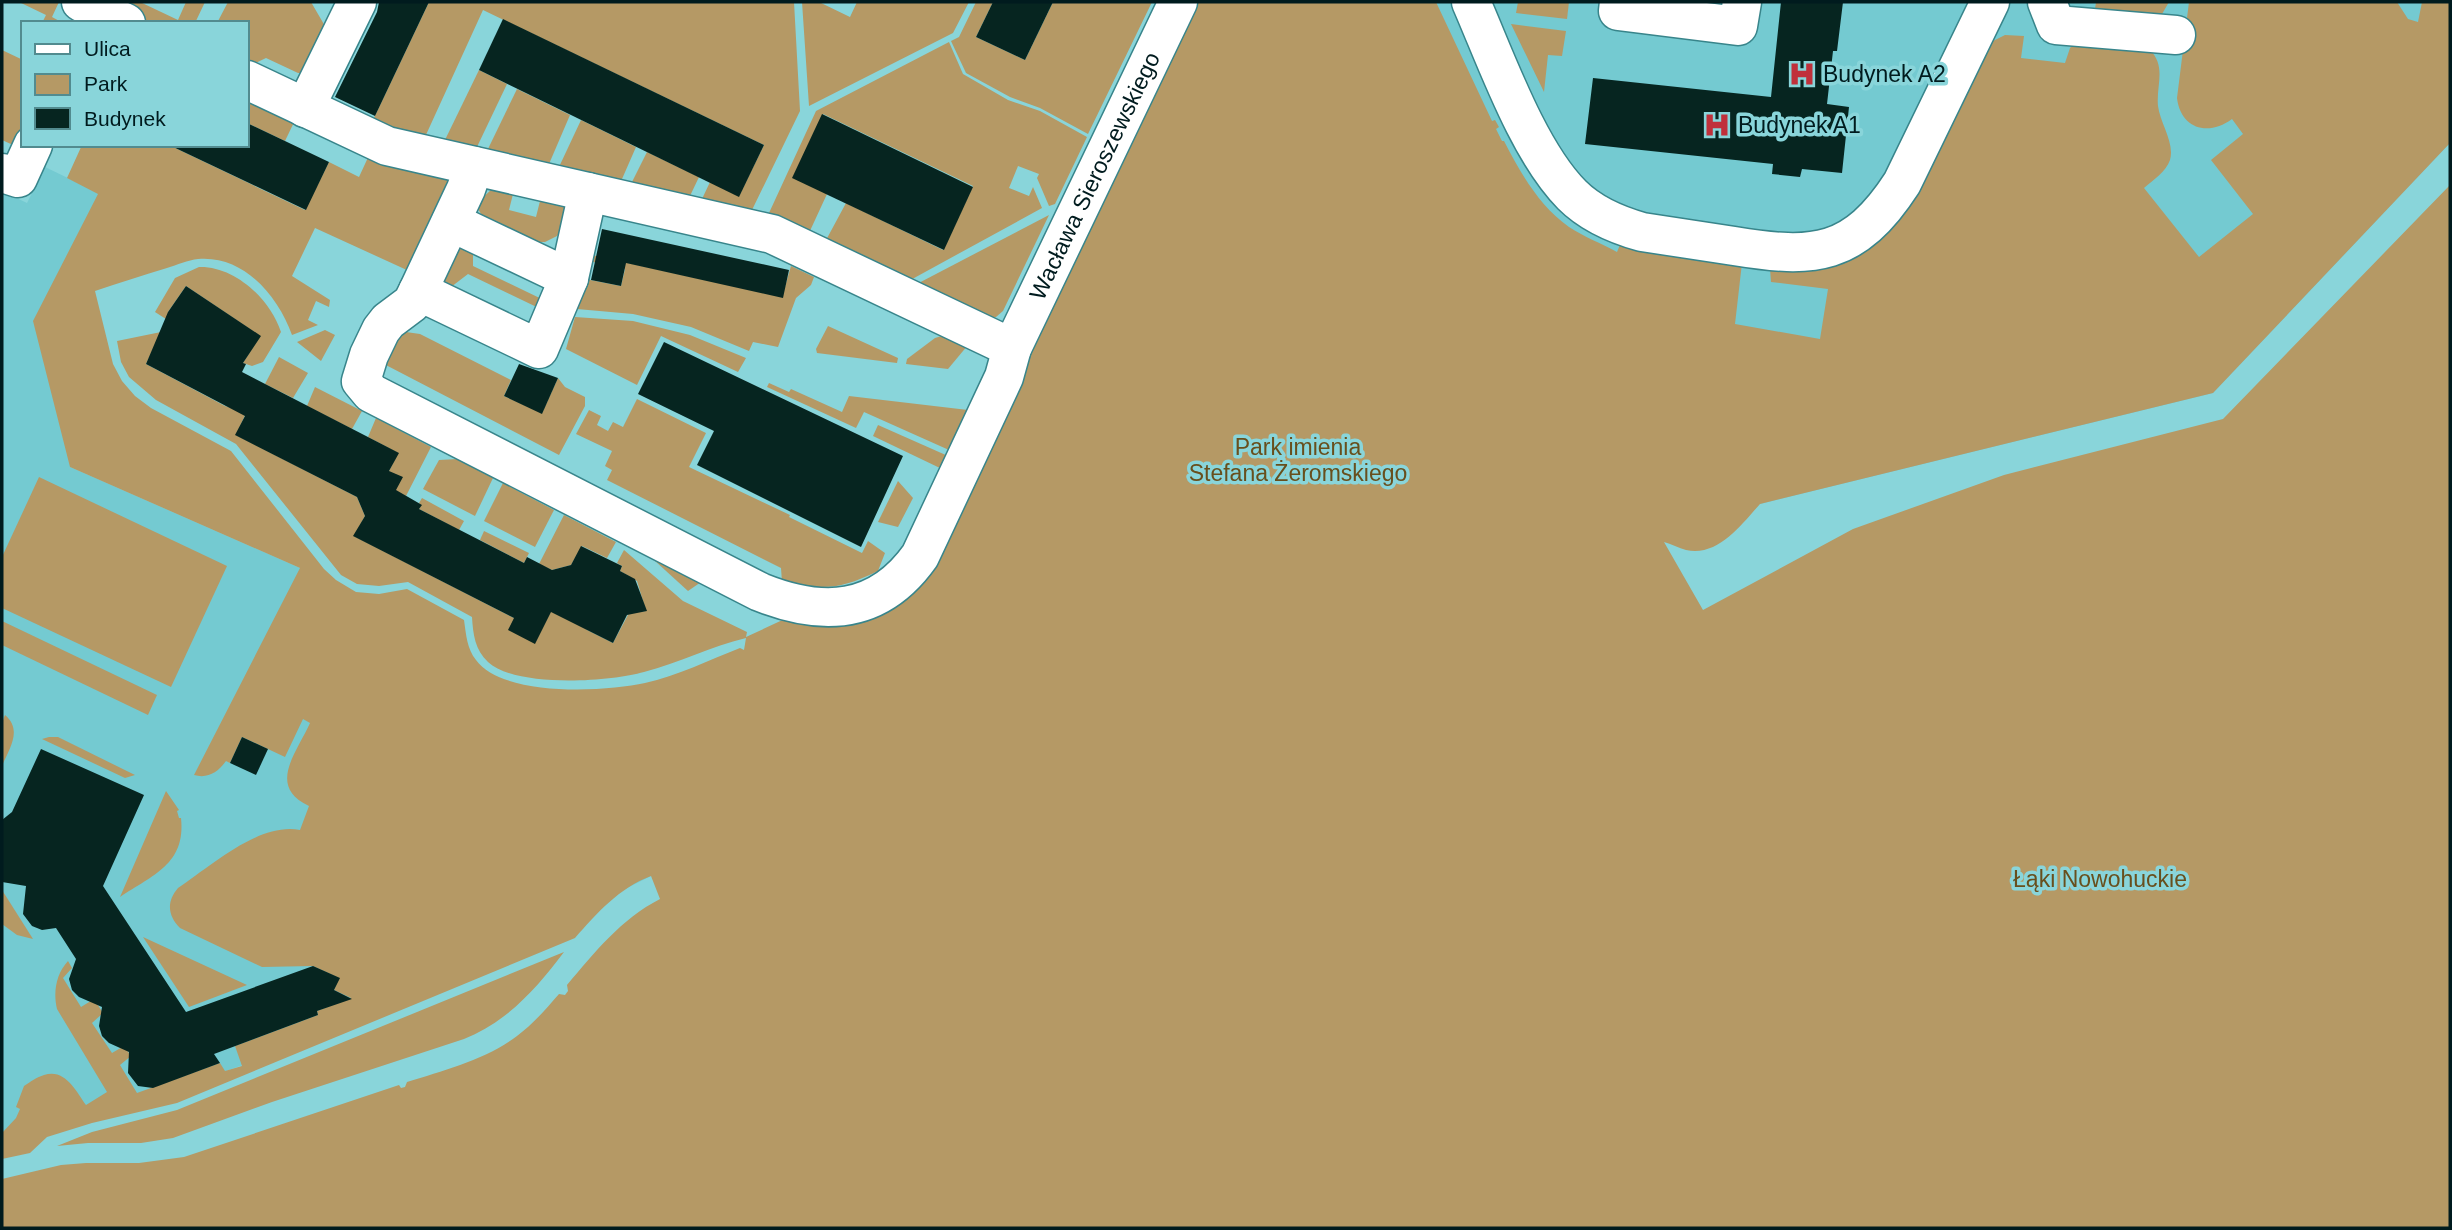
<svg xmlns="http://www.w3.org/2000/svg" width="2452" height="1230" viewBox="0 0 2452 1230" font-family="Arial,sans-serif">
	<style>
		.built { fill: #74cad1 }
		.green { fill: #b59965 }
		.building { fill: #062520 }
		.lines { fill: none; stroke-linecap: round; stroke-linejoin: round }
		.minor-casing { stroke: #38858b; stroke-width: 41 }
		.minor { stroke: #fff; stroke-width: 38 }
		.labels { text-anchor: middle; stroke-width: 7; stroke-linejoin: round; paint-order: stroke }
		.poi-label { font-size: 23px; fill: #001b1e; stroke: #89d5da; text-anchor: start }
		.street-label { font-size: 23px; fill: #001b1e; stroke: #89d5da }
		.park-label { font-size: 23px; fill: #684f1d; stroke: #89d5da }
	</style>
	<rect width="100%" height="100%" fill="#89d5da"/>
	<g class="built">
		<polygon points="1384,2 2450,2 2450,143 2213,393 1760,504"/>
		<polygon points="45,167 99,193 70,467 300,568 651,876 623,890 578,927 243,1065 45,1134 2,1154 2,191 27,203"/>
	</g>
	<g class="green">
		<polygon points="19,2 59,2 52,17 63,23 42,23 46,15"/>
		<polygon points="122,2 140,2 178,20 186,2 205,2 195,23 144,23"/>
		<polygon points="228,2 311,2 329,33 303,73 298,73 266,58 247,67 247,23 217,23"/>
		<polygon points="429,2 794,2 800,111 752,210 702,199 710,182 739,196 764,145 483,10 425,137 419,141 373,120"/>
		<polygon points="802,2 819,2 850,17 857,2 969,2 953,33 809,106"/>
		<polygon points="976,2 993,2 976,37 1025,60 1053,2 1152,2 1088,134 1040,108 1010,97 966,73 951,41 959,37"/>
		<path d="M1198,2h238l56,119 3,-1 4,7 -3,2 6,12h2c16,31 35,65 65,86 15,10 32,16 48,25l5,-12 120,23 -7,61 85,15 8,-50 -57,-7 -1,-14 54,-4 167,-222 14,-7 19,1 -3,22 44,5 5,-15 9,-8 70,9c18,17 7,36 9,57 2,17 17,37 12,54 -4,12 -17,20 -26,28l55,69 54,-43 -42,-54 32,-26 -11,-15c-23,17 -51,11 -55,-21l12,-96h208l11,17 10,3 4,-20h28v141l-237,250 -453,111c-19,21 -42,53 -74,46 -7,-2 -15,-6 -22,-8l39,68 150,-81 151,-54 219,-56 227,-234v1043h-2448v-49l59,-14 25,-2h53l45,-6 215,-72 2,3 4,-1 2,-5c38,-12 78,-22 110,-46 16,-12 29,-27 42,-42l6,1 3,-4 -1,-6c28,-33 54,-66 93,-86l-9,-23c-32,12 -54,37 -76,62l-398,165 -85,20 -45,14 -17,16 -28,6v-26l14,-15 4,-9 -4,-2 8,-21c6,-4 13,-9 20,-11 21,-7 32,16 42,30l21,-13 -50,-83c-4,-17 -1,-35 11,-48l4,7 -9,10 18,29 13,-8 9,14 -11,10 20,30 12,-7 7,10 -11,9 17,28 83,-30 5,8 17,-5 -7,-20 83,-31 -1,-4 34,-13 -17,-8 5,-12 -26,-12 -51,1 -82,-39c-12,-12 -14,-26 -2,-40 33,-22 81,-66 122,-58l9,-24c-42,-20 -13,-52 1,-83l-7,-4 -18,38 -43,-20 -12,26 -4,-2c-8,11 -18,18 -32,14l106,-207 -230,-101 -37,-146 65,-127 -31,-16 15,-33h87l136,65 24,-48 30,15 12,-26 75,18 10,17 -47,85 -94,-43 -23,48 38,24 -1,7 -13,-6 -8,19 10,5 -26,10c-14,-39 -48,-80 -94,-76 -10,1 -21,6 -31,9 -24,7 -48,15 -72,23l18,73 9,17 13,15 16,12 80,43 93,118 12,11 20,12 23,2 28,-5 57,31c2,14 3,29 12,40 27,37 128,32 169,23 32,-7 64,-23 95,-35l4,2 2,-12c-35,8 -67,25 -102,34 -35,10 -128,16 -156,-10 -13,-12 -15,-28 -16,-45l-64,-35 -29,4 -22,-2 -16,-9 -105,-131 -80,-44 -27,-23 -8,-15 -4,-21 44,-9 -15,32 79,42 21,7 -10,22 121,62 8,19 -11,20 160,82 56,-12 17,24 26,13 16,-30 17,-2 -9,-30 -17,-10 2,-5 -5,-3 7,-13 59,51 64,31 -1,5 43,-20 140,-54z"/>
		<polygon points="1518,2 1569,2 1567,19 1516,13"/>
		<polygon points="2096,2 2169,2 2162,14 2155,18 2094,17"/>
		<polygon points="1511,24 1566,31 1562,56 1548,55 1544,92"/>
		<polygon points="949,42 963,74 1008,100 1040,111 1087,137 1055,204 1049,206 1037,178 1039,174 1018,166 1009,188 1029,196 1033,187 1042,208 905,283 825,242 846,203 943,250 973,186 823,114 827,194 809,233 769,213 816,111"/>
		<polygon points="2,50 23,60 23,125 13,145 2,140"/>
		<polygon points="479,70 507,84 476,149 444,142"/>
		<polygon points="247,89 298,114 285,141 247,123"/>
		<polygon points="517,89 570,115 549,164 487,151"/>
		<polygon points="581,120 636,147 622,179 614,184 559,167"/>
		<polygon points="647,152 699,177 689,198 633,189 632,182"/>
		<polygon points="492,189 513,194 509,210 536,217 540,201 567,208 562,229 557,236 545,242 537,242 483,217 478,209 479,201"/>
		<polygon points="1049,215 1003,311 996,317 990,319 913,286"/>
		<polygon points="473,242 473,266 550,303 547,312 468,274 451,287 442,282 447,248"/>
		<polygon points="592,255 782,297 791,266 814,277 811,285 796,298 778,347 753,342 749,351 691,327 633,314 577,309 585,279 621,286 625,269 589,261"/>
		<path d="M199,267c36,-1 71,32 82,65l-18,30 -11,4 -9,-3 17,-27 -74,-50 -18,26 1,9 -14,-9 20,-34z"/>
		<polygon points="575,317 633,321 690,335 746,358 738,372 661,336 637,385 566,349"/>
		<polygon points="828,326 898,358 897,363 817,353 816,349"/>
		<polygon points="325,330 335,335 321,361 297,342"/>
		<polygon points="406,332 420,334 511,380 504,396 542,413 558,378 565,387 585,397 585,406 559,455 382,363 398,335"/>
		<polygon points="945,335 968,345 948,369 906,364 907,359 935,338"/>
		<polygon points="279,357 308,373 293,398 265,384"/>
		<polygon points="769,383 789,392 791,389 842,412 849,396 968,410 949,450 864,412 856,428 767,387"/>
		<polygon points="315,387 362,411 352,429 307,406"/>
		<path d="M637,399l69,34 -17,34 101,48 -1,2 73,36 6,-12 17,12 -7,18c-39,19 -54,19 -96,11l-1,-14 -174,-88 5,-10 -7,-4 7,-15 -36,-17 13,-24 12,6 -4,9 11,6 5,-9 10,5z"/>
		<polygon points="376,418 431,447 406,496 396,491 389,471 398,453 368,437"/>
		<polygon points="878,425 948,456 942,469 873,436"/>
		<polygon points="458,459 493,478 475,516 423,489 439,460"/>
		<polygon points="39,477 227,566 171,687 2,608 2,557"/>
		<polygon points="898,481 913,498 898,527 878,522"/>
		<polygon points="503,483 554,510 535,547 484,521"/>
		<polygon points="422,498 464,521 459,530 419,509 421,505 419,503"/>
		<polygon points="564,515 616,542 607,558 582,546 571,565 552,570 539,564"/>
		<polygon points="484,531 529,553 524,563 480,540"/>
		<polygon points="643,550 704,580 688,591"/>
		<polygon points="2,621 157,695 148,715 2,645"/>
		<path d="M5,715c18,15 4,34 -3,51v-43z"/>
		<polygon points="49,737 58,737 135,775 125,778 42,739"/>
		<path d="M166,791l13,19 -2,1 2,7h2c5,46 -28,57 -61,79z"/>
		<polygon points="2,890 33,939 17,935 2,924"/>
		<polygon points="143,937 247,985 189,1007"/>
		<path d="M564,952c-27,36 -57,70 -100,87l-192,63 -99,36 -32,5h-53l-31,3 35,-14 85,-22z"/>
	</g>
	<g class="building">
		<polygon points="379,2 429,2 375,116 335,97 377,12"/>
		<polygon points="993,2 1053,2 1025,60 976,37"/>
		<polygon points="1781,2 1843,2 1837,51 1833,51 1827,104 1849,107 1842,173 1802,169 1800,177 1772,174 1773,164 1585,144 1593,78 1771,97"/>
		<polygon points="503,19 764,145 739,197 479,70"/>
		<polygon points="822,114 973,187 944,250 792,178"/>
		<polygon points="247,123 329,162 306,210 169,145 247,145"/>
		<polygon points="602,229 789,270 783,298 626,263 621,286 591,280"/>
		<polygon points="186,286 261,336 243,363 246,364 242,372 399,453 389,471 403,477 396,490 422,505 419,509 524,563 527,557 552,570 571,565 581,546 622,566 620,571 635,579 647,611 627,615 613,643 551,612 535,644 508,630 514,618 353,536 365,516 357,497 235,435 245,416 146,364 168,312"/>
		<polygon points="664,342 903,456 861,547 697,465 714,431 638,394"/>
		<polygon points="519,364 558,378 542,414 504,396"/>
		<polygon points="242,737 268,749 256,775 230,763"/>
		<polygon points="41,749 144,795 103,886 186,1012 313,966 340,978 334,990 352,999 317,1011 318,1015 214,1054 220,1063 153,1088 138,1086 128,1073 129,1052 109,1043 102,1036 99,1026 102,1007 79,997 72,990 69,979 76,959 56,928 42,930 32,926 23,914 26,886 2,882 2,820 12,812"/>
	</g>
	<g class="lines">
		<g class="minor-casing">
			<g id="minor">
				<polyline points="81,2 126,23"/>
				<path d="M1471,2c25,57 57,149 101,193 19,19 45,30 70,37 31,5 61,9 92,14 80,13 120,11 168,-63l88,-181"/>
				<polyline points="1619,2 1618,11 1738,26 1742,2"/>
				<polyline points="2047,2 2056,25 2176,35"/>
				<polyline points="247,80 387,146 772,234 1012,348"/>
				<polyline points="305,108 357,2"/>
				<path id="s1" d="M474,166l-8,23 -48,102 -6,12 -24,18 -7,9 -12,25 -8,26 10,12 389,199c62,25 118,23 160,-36l84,-179 8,-29 166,-346"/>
				<polyline points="2,173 18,178 33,145"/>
				<polyline points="451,222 569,278"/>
				<polyline points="418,291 539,349 569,278 588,192"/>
			</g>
		</g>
		<use href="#minor" class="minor"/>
	</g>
	<defs>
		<g id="hospital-bare" transform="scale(2.1)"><path d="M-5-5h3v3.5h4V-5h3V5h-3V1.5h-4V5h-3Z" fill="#c0303b" stroke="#89d5da" stroke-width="2.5" paint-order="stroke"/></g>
	</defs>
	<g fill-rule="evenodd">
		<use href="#hospital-bare" x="1802" y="74"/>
		<use href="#hospital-bare" x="1717" y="125"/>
	</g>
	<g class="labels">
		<g class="poi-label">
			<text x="1823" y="82">Budynek A2</text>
			<text x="1738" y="133">Budynek A1</text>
		</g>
		<g class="street-label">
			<text dy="8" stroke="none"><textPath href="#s1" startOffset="1298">Wacława Sieroszewskiego</textPath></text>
		</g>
		<g class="park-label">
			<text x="1298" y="455">Park imienia<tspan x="1298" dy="26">Stefana Żeromskiego</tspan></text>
			<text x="2100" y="887">Łąki Nowohuckie</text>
		</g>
	</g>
	<rect width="2452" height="1230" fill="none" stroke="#001b1e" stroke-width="7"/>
	<rect x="21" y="21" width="228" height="126" fill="#89d5da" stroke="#528b8f" stroke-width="2"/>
	<rect x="35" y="44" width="35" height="10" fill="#ffffff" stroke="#528b8f" stroke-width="2"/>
	<text x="84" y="56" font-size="21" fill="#001b1e">Ulica</text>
	<rect x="35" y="74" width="35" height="21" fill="#b59965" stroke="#528b8f" stroke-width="2"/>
	<text x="84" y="91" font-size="21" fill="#001b1e">Park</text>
	<rect x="35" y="108" width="35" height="21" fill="#062520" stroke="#528b8f" stroke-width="2"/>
	<text x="84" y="126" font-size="21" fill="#001b1e">Budynek</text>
</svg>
